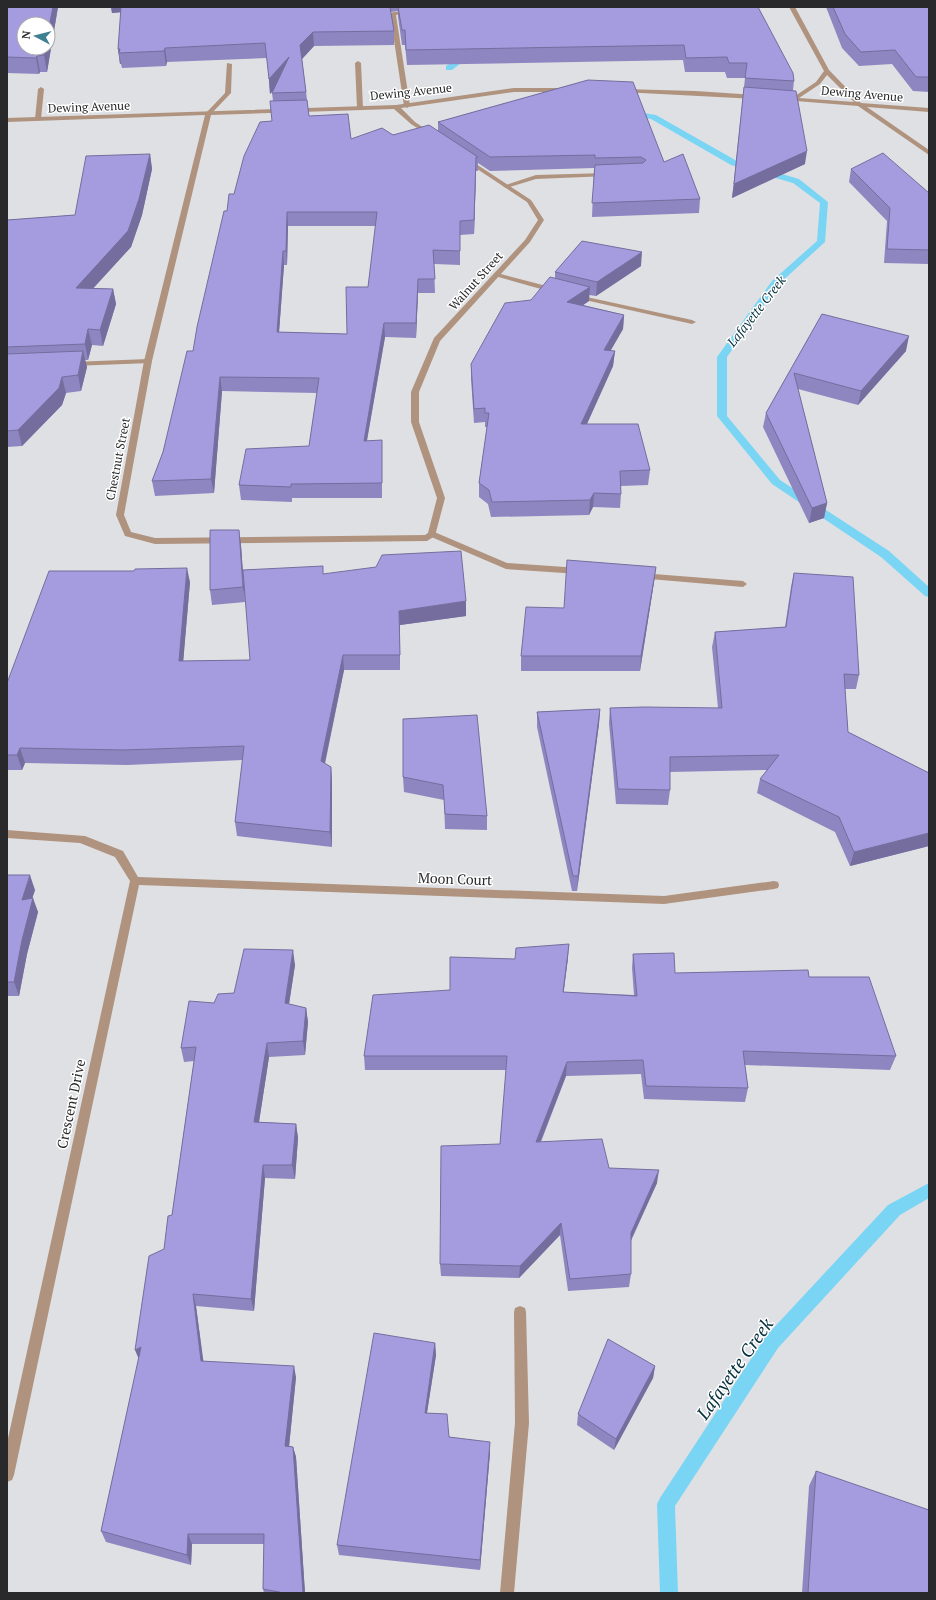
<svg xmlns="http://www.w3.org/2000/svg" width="936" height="1600" viewBox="0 0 936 1600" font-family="'PT Serif',serif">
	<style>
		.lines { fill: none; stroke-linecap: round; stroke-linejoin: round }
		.stream { fill: #7ad5f5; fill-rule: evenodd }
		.lane { fill: #af937f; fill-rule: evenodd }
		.street { fill: #af937f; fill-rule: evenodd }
		.wall { fill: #8e86c1; fill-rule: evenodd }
		.shaded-wall { fill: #746d9d }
		.building { fill: #a59ce0; stroke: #746d9d; fill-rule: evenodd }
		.labels { text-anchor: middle; stroke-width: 3; stroke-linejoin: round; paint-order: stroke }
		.far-street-label { font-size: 12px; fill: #29292b; stroke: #fff }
		.far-water-label { font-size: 13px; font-style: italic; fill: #032f3c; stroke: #fff }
		.street-label { font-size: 14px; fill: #29292b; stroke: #fff }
		.near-water-label { font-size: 18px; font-style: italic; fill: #032f3c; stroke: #fff }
	</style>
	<rect width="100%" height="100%" fill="#dfe0e3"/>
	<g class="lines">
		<g class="stream">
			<polygon points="466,52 469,52 473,54 452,70 446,70 446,66"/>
			<polygon points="626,110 656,115 737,161 799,179 828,202 825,242 778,285 727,357 727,416 780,480 889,551 929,587 929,597 925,596 881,557 772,484 717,416 717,357 772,281 817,241 820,203 793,183 731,165 651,119 626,114"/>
			<polygon points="929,1183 929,1198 900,1215 778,1348 675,1506 678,1593 660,1593 657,1504 660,1498 766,1336 888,1205"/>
		</g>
		<g class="lane">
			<polygon points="410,11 412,12 412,14 396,15 410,106 407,108 404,106 390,14 393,12"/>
			<polygon points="358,61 361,63 363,108 360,110 357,108 355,63"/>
			<polygon points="227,63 232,64 231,93 210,115 206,115 206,113 225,93"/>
			<polygon points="41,87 44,89 41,119 38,121 35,119 38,89"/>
			<polygon points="607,173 610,175 609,176 536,179 506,188 503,186 536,175"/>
			<polygon points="497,273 558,289 559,291 555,293 495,276 495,274"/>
			<polygon points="573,294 692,320 696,322 692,324 576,298 572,296"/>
			<polygon points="148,359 151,359 151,363 72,366 68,364 72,362"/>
			<polygon points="432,531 507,563 579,568 583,571 579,574 506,569 429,536 428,534 429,532"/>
			<polygon points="641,573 743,581 747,584 743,587 638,578 637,576"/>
			<polygon points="520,1306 525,1308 526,1312 529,1423 514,1593 500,1593 515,1423 514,1312 515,1308"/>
		</g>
		<g class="street">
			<path d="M789,7h6l34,63 32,33 68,5v4l-62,-5 62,43v5l-71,-49 -75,-6v-2h9l24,-16 8,-11zM827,75l27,27 -55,-4 21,-14z"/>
			<polygon points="514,88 568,88 571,90 568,92 514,92 401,108 415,122 433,134 433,136 431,137 411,124 394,109 211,115 152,361 124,515 131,532 155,538 425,535 428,533 437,498 411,422 411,392 434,338 525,240 538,220 527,202 465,161 465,159 467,158 531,200 544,220 530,242 440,341 419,392 419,422 445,498 435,536 427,541 155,544 125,536 116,515 144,361 205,115 7,122 7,118 396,105"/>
			<polygon points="624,89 695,91 756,95 759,97 756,99 622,92 621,91"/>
			<polygon points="7,830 85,836 123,851 138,877 664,896 774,881 778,882 779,885 778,888 774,889 664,904 139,885 14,1475 12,1480 7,1482 7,1443 130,881 115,857 80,843 7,838"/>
		</g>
	</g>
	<g class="wall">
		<polygon points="7,7 58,7 47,72 40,72 39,74 7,73"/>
		<path d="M111,7h647l36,74 -1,9 12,74 -73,34 13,-120h-18l-2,-6h-40l-2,-12 -276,5 -2,-20h-3l-4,-28v-6l-7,1 3,19v14l-80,1 -12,13 7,57 42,23 87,-9v-8l150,-42 76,82 36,37 -1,14 -107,4 2,-49 -104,3 -12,-8v8h-2l-2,63 -14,1v30l-26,-1 1,29h-17l-2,45 -31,-1 -18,104 15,13v44h-90v4l-51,-2 -2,-15 70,-39 8,-53 -95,-2 -8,102 -59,3 -3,-15 11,-29 30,-101 34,-140 7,-17 38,-73 1,-20 -1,-8 2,-3 -4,4 -3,-36 -100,4 -1,4 -44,2 -1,-4h-1l-2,-15 3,-37 -9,1zM288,226h88l-8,61 -21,47 -68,-2 5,-67h3z"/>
		<polygon points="826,7 929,7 929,92 913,91 892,64 859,66 842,48"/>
		<polygon points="150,154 152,169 142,215 131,247 93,288 113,289 116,304 103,346 92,345 88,360 85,360 87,367 81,391 66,393 62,405 22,446 7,447 7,220 75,215"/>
		<polygon points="851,169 929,193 929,264 884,263 887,221 849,182"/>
		<polygon points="641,266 596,296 589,295 589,301 583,305 624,315 623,329 610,351 615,351 613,366 587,424 650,470 648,485 621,486 621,494 620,508 593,507 589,515 491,517 488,504 479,497 479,483 487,427 485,427 485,422 474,423 471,379 471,364 531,300 555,278 555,272"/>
		<polygon points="822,314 906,351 858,405 798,389 827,503 824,518 809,523 763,427 766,413"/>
		<polygon points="241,545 245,602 212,605 210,590"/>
		<polygon points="323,566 323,574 466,616 400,625 400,670 344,670 325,764 331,767 332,782 332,847 237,836 235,822 243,760 127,765 25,763 22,770 7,770 7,683 190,582 183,661 250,660"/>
		<polygon points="656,567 654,582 640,671 521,671 521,656 564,608"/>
		<polygon points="794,573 859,675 856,689 845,689 848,732 929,773 929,846 850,866 835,832 757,793 760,779 767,770 670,772 670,790 668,805 616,804 609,723 610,708 718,708 712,647 715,632 785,627 791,587"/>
		<polygon points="600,709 599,724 577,891 572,891 537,727 537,712"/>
		<polygon points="403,719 487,816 487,830 445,829 444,800 404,792 403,777"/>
		<polygon points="7,875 35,890 32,898 38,912 27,954 19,996 7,996"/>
		<polygon points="633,954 675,973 809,977 896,1056 890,1070 745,1065 748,1088 745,1102 644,1099 641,1074 566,1076 541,1142 609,1168 657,1183 631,1241 631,1274 629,1287 568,1291 560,1235 519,1278 441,1276 440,1264 500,1144 506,1070 365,1070 364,1056 450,990 515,959 568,958 563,992 634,995 632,968"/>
		<polygon points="295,965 289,1004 306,1008 308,1022 305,1055 269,1057 259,1122 296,1124 298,1138 295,1179 265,1178 254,1311 196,1306 203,1361 296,1377 289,1446 293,1447 296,1457 305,1593 264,1593 263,1589 264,1544 192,1544 191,1565 106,1542 101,1531 139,1359 172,1215 194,1061 184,1062 181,1048 214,1003 234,993"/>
		<polygon points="435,1343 436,1355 427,1413 449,1437 490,1453 480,1570 339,1555 337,1545"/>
		<polygon points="655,1366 653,1378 614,1450 577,1425 578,1414"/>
		<polygon points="816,1471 929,1593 802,1593 809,1486"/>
	</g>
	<g class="shaded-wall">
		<polygon points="53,7 58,7 47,72 44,55 45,48 48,48 48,32"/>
		<polygon points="111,7 123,7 124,12 112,13"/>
		<polygon points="313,32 314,46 302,59 300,45"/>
		<polygon points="165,48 167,62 166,66 164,51"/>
		<polygon points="118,49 120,49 119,53 121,64 120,64"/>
		<polygon points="37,56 40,72 39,74 36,58"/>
		<polygon points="289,57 290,72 270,94 269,79"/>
		<polygon points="807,151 805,164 732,198 734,184"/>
		<polygon points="150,154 152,169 142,215 131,247 79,304 76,288"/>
		<polygon points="476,157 476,171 474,234 474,220"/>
		<polygon points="287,212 288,226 287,265 286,251"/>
		<polygon points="283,251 284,265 278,346 277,332"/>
		<polygon points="642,252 641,266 596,296 597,282"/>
		<polygon points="418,279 418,293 416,338 416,323"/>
		<polygon points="590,287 589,301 567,316 567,302"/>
		<polygon points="113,289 116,304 103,346 100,330"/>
		<polygon points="624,315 623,329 603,364 604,350"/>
		<polygon points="384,323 385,337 364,456 364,441"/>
		<polygon points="88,329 92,345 88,360 85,344"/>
		<polygon points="909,336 906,351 858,405 861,391"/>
		<polygon points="83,351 87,367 81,391 78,375"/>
		<polygon points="615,351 613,366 580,439 581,424"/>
		<polygon points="62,377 66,393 62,405 22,446 18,430"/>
		<polygon points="220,377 222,391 214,493 211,479"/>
		<polygon points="594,493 593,507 589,515 590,500"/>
		<polygon points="827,503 824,518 809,523 812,508"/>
		<polygon points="239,530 241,545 245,602 243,587"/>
		<polygon points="656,567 654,582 640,671 641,656"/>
		<polygon points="187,568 190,582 182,676 179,661"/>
		<polygon points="466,601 466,616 400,625 400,670 399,611"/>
		<polygon points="343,655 344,670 322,776 321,761"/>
		<polygon points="600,709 599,724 577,891 578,876"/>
		<polygon points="20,748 25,763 22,770 17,755"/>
		<polygon points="331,767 332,782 332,847 330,832"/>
		<polygon points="929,833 929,846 850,866 854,852"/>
		<polygon points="30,875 35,890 27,915 22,900"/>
		<polygon points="33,898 38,912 27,954 19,996 14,982 22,940"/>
		<polygon points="569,944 568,958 562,1006 563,992"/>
		<polygon points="293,950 295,965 287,1017 285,1003"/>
		<polygon points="306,1008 308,1022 305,1055 303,1041"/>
		<polygon points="267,1043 269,1057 257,1135 254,1122"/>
		<polygon points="567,1062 566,1076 535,1155 536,1142"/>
		<polygon points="296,1124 298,1138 295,1179 292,1165"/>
		<polygon points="263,1165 265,1178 254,1311 251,1299"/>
		<polygon points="659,1170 657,1183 628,1246 631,1233"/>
		<polygon points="561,1223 560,1235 519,1278 520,1266"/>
		<polygon points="193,1294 196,1306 205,1373 201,1361"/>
		<polygon points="435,1343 436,1355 425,1425 425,1413"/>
		<polygon points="141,1347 140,1362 135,1350"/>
		<polygon points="294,1366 296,1377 288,1457 285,1446"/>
		<polygon points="655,1366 653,1378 614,1450 616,1439"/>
		<polygon points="490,1442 490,1453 480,1570 480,1560"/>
		<polygon points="293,1447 296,1457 305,1593 303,1593"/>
		<polygon points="188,1534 192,1544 191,1565 187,1555"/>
	</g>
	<g class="building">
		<polygon points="7,7 53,7 48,32 48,24 24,24 24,48 45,48 44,55 37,56 36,58 7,57"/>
		<polygon points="121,7 390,7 394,31 313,32 300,45 306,92 272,93 289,57 269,79 265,43 165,48 164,51 119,53 120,49 118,49"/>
		<polygon points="398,7 758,7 793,73 794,81 745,78 747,63 729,63 727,57 686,58 684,45 406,50 405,30 402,30"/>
		<polygon points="833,7 929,7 929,77 916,77 895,50 861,52 845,34"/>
		<polygon points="588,80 633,82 664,162 683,154 700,199 592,203 595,165 643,163 646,160 641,157 595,158 595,155 490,157 438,122"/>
		<polygon points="744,87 796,91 807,151 734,184"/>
		<path d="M307,100l2,16 39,-2 3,25 31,-11 11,7 36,-10 49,32h-2l-2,63 -14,1v30l-27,-1 2,29h-17l-2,44h-32l-20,118 18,-1v43l-91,1v3l-52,-2 7,-36 63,-3 10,-68 -99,-1 -9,102 -59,2 11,-29 24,-101h6l4,-24 27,-116h3l2,-17h5l10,-38 16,-34 12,-1 -2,-20zM287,212h90l-9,75h-22l1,47 -70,-2 6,-81h3z"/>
		<polygon points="883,153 929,193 929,250 887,249 890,208 851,169"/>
		<polygon points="150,154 139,199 128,231 76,288 113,289 100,330 88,329 85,344 7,347 7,220 75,215 86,156"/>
		<polygon points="582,241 642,252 597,282 555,272"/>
		<polygon points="550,277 590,287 567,302 624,315 604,350 615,351 581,424 638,424 650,470 620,471 621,494 594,493 590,500 492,502 489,490 479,483 489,413 485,413 485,408 474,409 471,364 505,303 531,300"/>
		<polygon points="822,314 909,336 861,391 794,373 827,503 812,508 766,413"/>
		<polygon points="83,351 78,375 62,377 59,388 18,430 7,431 7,354"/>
		<polygon points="210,530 239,530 243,587 210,590"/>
		<polygon points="461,551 466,601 399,611 400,655 343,655 321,761 331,767 330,832 235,822 244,746 123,750 20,748 17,755 7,755 7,683 49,571 134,571 135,569 187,568 179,661 250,660 243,570 323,566 323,574 376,567 382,555"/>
		<polygon points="567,560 656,567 641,656 521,656 526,607 564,608"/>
		<polygon points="794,573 853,577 859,675 844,674 848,732 929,773 929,833 854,852 839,817 760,779 779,755 670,757 670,790 618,789 610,708 644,707 722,708 715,632 786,627"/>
		<polygon points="600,709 578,876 573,876 537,712"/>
		<polygon points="477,715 487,816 445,814 443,785 403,777 403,719"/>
		<polygon points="7,875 30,875 22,900 33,898 22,940 14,982 7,982"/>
		<polygon points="569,944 563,992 637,996 633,954 674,953 675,973 808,970 809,977 869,977 896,1056 743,1051 748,1088 646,1086 643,1060 567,1062 536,1142 602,1139 609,1168 659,1170 631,1233 631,1274 570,1279 561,1223 520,1266 440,1264 441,1146 500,1144 507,1056 364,1056 373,995 450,990 450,957 515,959 516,948"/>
		<polygon points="244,949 293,950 285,1003 306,1008 303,1041 267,1043 254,1122 296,1124 292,1165 263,1165 251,1299 193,1294 201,1361 294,1366 285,1446 293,1447 303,1593 284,1593 263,1589 264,1534 188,1534 187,1555 101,1531 141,1347 135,1350 149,1256 164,1249 168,1216 172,1215 196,1047 181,1048 189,1001 214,1003 218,994 234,993"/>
		<polygon points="374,1333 435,1343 425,1413 447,1414 449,1437 490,1442 480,1560 337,1545"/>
		<polygon points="608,1339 655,1366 616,1439 578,1414"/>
		<polygon points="816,1471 929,1510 929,1593 808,1593"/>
	</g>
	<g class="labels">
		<g class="far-street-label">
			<text transform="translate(411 92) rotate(-6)" y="4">Dewing Avenue</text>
			<text transform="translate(862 94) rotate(5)" y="4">Dewing Avenue</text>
			<text transform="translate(89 107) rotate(-2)" y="4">Dewing Avenue</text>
			<text transform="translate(476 281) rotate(-48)" y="4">Walnut Street</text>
			<text transform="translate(118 459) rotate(-79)" y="4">Chestnut Street</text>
		</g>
		<g class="far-water-label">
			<text transform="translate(756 311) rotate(-52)" y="5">Lafayette Creek</text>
		</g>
		<g class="street-label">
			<text transform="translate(455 879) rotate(2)" y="5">Moon Court</text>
			<text transform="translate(71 1104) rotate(-78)" y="5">Crescent Drive</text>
		</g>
		<g class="near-water-label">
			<text transform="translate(735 1369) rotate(-55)" y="6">Lafayette Creek</text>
		</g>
	</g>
	<rect width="936" height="1600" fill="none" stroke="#29292b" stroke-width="16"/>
	<g transform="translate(36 36) rotate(277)"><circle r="19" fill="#ffffff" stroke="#a9a9aa"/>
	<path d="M0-3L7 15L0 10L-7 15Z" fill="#3f7f92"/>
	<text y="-6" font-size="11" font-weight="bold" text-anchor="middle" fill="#29292b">N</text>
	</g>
</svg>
